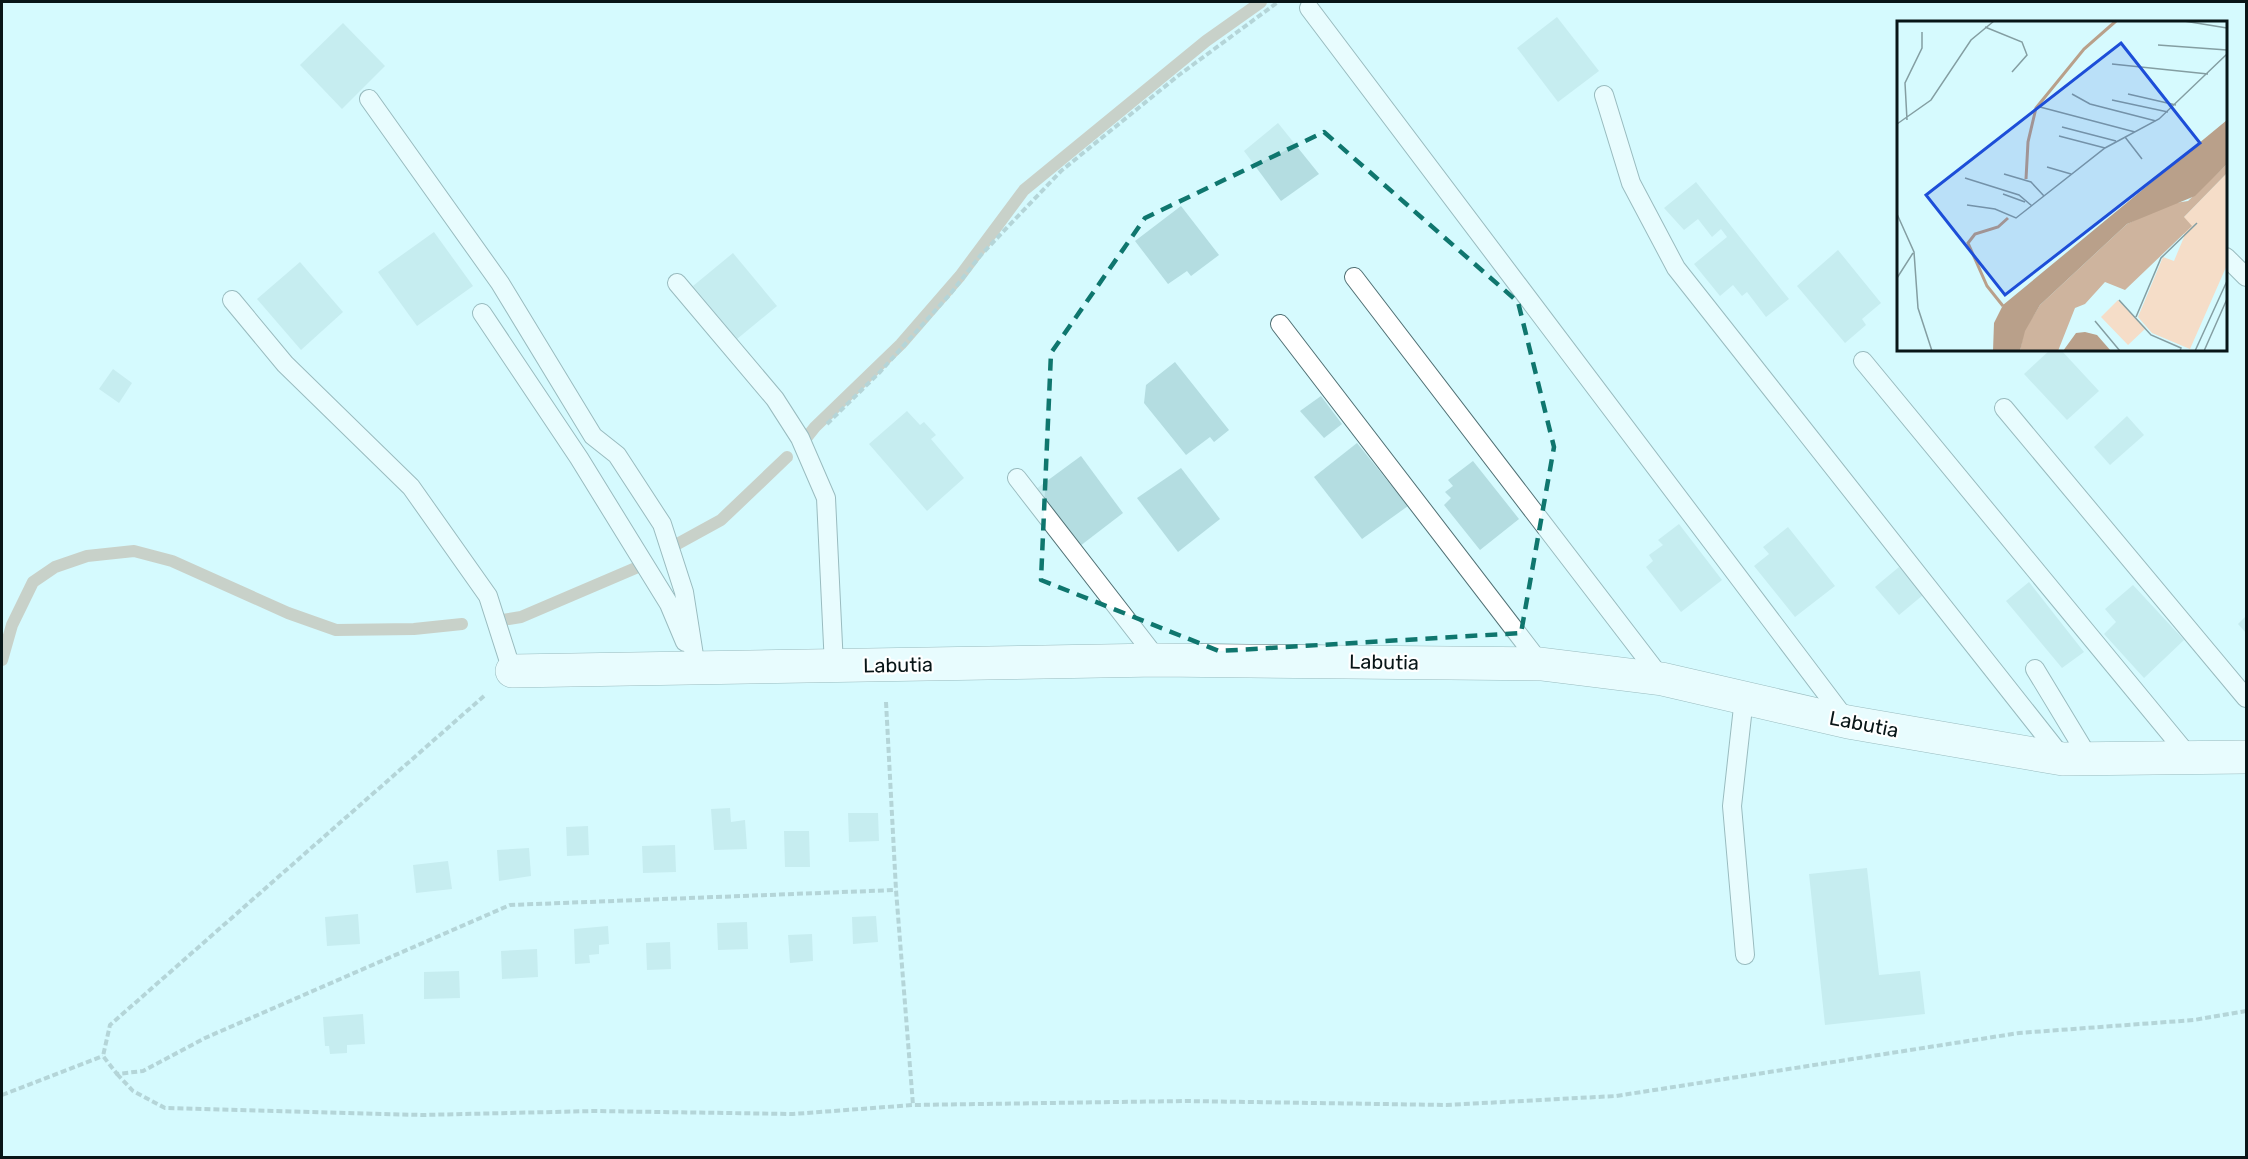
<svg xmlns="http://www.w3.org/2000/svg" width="2248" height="1159" viewBox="0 0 2248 1159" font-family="Rubik,sans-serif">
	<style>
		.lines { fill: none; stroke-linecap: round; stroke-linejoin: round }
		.stream { stroke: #b9a08a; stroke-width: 12 }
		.building { fill: #b4dde1 }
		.lane-casing { stroke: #507074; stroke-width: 20 }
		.street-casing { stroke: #507074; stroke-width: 34 }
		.path { stroke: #8da9ac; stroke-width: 4; stroke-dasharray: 6 3; stroke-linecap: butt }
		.lane { stroke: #fff; stroke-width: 18 }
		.street { stroke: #fff; stroke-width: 33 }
		.marked { fill: none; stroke: #0f766e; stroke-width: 4.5; stroke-dasharray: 12 8; stroke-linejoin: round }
		.labels { text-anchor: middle; stroke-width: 4.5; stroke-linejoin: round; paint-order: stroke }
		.street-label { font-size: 20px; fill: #081517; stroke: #fff }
		.inset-river { fill: none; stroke: #b9a08a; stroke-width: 3 }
		.inset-road { fill: none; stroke: #849ea2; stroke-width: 1.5 }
		.view { fill: #1d4ed8; fill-opacity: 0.15; stroke: #1d4ed8; stroke-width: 3 }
		.inset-edge { fill: none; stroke: #081517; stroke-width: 3 }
	</style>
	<rect width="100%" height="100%" fill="#d6fafe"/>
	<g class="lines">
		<g class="stream">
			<polyline points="803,442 815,427 901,344 960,276 1024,190 1206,41 1261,2"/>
			<polyline points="670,548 721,520 787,457"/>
			<polyline points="496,621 521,617 645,564"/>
			<polyline points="2,660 12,625 33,582 55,567 87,556 134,551 172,561 288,613 336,630 414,629 462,624"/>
		</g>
	</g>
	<g class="building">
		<polygon points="1557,17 1599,71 1558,102 1517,48"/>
		<polygon points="343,23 385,66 342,109 300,65"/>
		<polygon points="1278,123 1319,174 1281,201 1244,151"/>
		<polygon points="1696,182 1789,299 1766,317 1747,292 1742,296 1733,285 1720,296 1694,264 1727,237 1721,229 1712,237 1698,219 1684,230 1664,208"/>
		<polygon points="1181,206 1219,255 1191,276 1187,271 1168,284 1135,241"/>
		<polygon points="434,232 473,286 417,326 378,272"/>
		<polygon points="1838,250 1881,303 1862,319 1866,325 1845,343 1797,286"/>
		<polygon points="733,253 777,306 737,339 693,286"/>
		<polygon points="300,262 343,312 301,350 257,299"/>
		<polygon points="2050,350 2061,350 2099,391 2067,420 2024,374"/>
		<polygon points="1175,362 1229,430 1214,442 1210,437 1186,455 1144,403 1146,385"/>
		<polygon points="113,369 132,383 119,403 99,389"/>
		<polygon points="1321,396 1342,424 1324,438 1300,411"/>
		<polygon points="907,411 920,425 924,422 936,435 931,439 964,478 927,511 869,444"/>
		<polygon points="2127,416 2144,435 2110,465 2094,447"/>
		<polygon points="1357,443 1408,506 1362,539 1314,477"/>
		<polygon points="1081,456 1123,513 1080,546 1036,489"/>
		<polygon points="1473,461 1519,519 1480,550 1444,505 1451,498 1445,492 1453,486 1448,480"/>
		<polygon points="1181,468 1220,519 1178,552 1137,498"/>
		<polygon points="1679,524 1722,580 1681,612 1646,567 1653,561 1649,555 1663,545 1658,540"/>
		<polygon points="1788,527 1835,586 1795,617 1754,566 1769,554 1763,547"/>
		<polygon points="1899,567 1923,595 1899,615 1875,587"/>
		<polygon points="2029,582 2084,652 2062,668 2006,601"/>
		<polygon points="2133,585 2184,640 2144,678 2104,634 2116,622 2105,609"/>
		<polygon points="2246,616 2246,633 2238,624"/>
		<polygon points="730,808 731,822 745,820 747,849 714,850 711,809"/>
		<polygon points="848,813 878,813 879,841 849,842"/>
		<polygon points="588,826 589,855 567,856 566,827"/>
		<polygon points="784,831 809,831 810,867 785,867"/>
		<polygon points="675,845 676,872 643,873 642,846"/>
		<polygon points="529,848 531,876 499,881 497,850"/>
		<polygon points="448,861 452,889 416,893 413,865"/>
		<polygon points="1867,868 1879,975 1920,971 1925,1014 1825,1025 1809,874"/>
		<polygon points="358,914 360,944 327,946 325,917"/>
		<polygon points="876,916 878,942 853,944 852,917"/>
		<polygon points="747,922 748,949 718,950 717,923"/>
		<polygon points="608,926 609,944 599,945 599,954 589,955 590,963 575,964 574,929"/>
		<polygon points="812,934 813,961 790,963 788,935"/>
		<polygon points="670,942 671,969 647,970 646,943"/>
		<polygon points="537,949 538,977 502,979 501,951"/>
		<polygon points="459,971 460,998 424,999 424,972"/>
		<polygon points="363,1014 365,1044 347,1045 347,1053 330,1054 329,1046 325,1046 323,1017"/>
	</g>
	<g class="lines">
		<g class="lane-casing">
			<g id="lane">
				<polyline points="1309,8 1847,721"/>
				<polyline points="1604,95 1631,183 1676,268 2062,757"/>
				<polyline points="369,99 500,283 593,436 617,455 662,524 684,592 696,668"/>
				<polyline points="2226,257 2246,277"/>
				<polyline points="1354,277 1662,679"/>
				<polyline points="677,283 775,399 800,438 826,498 834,666"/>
				<polyline points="232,300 285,364 411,487 488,596 512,671"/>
				<polyline points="482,313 579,458 669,604 685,642"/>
				<polyline points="1280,324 1541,664"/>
				<polyline points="1863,361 2192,760"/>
				<polyline points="2004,408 2246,698"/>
				<polyline points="1017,478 1158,660"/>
				<polyline points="2035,669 2090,760"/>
				<polyline points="1744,698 1732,806 1745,955"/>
			</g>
		</g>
		<g class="street-casing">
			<polyline id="street" points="512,671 1158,660 1541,664 1662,679 1848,722 2063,759 2246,757"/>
		</g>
		<g class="path">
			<polyline points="827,424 880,372 951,293 980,256 1061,171 1179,75 1278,2"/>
			<polyline points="484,696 110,1025 103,1056 117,1074 143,1071 205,1038 510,905 896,890"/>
			<polyline points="886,702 896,890 913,1105"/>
			<polyline points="117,1074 133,1091 165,1108 422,1115 595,1111 793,1114 913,1105 1185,1101 1446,1105 1616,1096 2019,1033 2194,1020 2246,1011"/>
			<polyline points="2,1095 103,1056"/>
		</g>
		<use href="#lane" class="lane"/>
		<use href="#street" class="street"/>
	</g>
	<path d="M0 0H2248V1159H0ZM1324,132l194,170 36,145 -33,186 -302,18 -178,-71 10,-227 94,-135z" fill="#d6fafe" fill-opacity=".55" fill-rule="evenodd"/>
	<path class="marked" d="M1324,132l194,170 36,145 -33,186 -302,18 -178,-71 10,-227 94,-135z"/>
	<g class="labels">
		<g class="street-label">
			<text transform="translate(1384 662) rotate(1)" y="7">Labutia</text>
			<text transform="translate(898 665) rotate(-1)" y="7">Labutia</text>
			<text transform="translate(1864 724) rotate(11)" y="7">Labutia</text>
		</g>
	</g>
	<g transform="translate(1897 21)">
		<rect width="330" height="330" fill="#d6fafe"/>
		<path d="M330,152v92l-37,84 -38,-16 -14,-16 25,-60 11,4 10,-24v-20zM221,279l28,28 -18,17 -27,-28z" fill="#f5ddc8"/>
		<path d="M330,143v9l-43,44 8,9 -67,64 -20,-8 -20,22 -10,4 -17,43h-38l4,-20 16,-26 87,-81 42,-20 19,-3z" fill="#ceb49e"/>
		<path d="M330,99v44l-32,32 -68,28 -87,81 -15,26 -5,20h-27l1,-28 9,-18zM188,311l12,3 14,16h-48l13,-18z" fill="#b9a08a"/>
		<path class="inset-river" d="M129,158l2,-37 8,-34 48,-59 32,-28M106,285l-16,-20 -19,-43 7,-9 23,-7 10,-9"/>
		<path class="inset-road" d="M287,0l43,7M88,6l37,15 5,13 -15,17M261,24l69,5M215,43l96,10M175,73l18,10 66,17M231,73l48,11M215,79l56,12M143,86l95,25M10,99l-2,-37 17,-35v-16M0,103l34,-24 40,-60 23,-19M165,106l54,14M162,115l46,12M228,116l17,22M150,146l24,7M107,153l27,8 13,14M68,157l54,17 13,11M106,173l22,8M70,184l28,4 21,9 89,-70 54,-29 68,-65M0,193l17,38 4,56 14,43M0,257l16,-25M222,279l32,35 30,13 -1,3M239,296l25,-59 36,-35M198,300l25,30M298,330l32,-70M307,330l23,-52"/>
		<path class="view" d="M224,22l79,100 -195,152 -79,-100z"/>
		<rect width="330" height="330" class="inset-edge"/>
	</g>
	<rect width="2248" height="1159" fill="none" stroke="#081517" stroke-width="6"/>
</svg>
